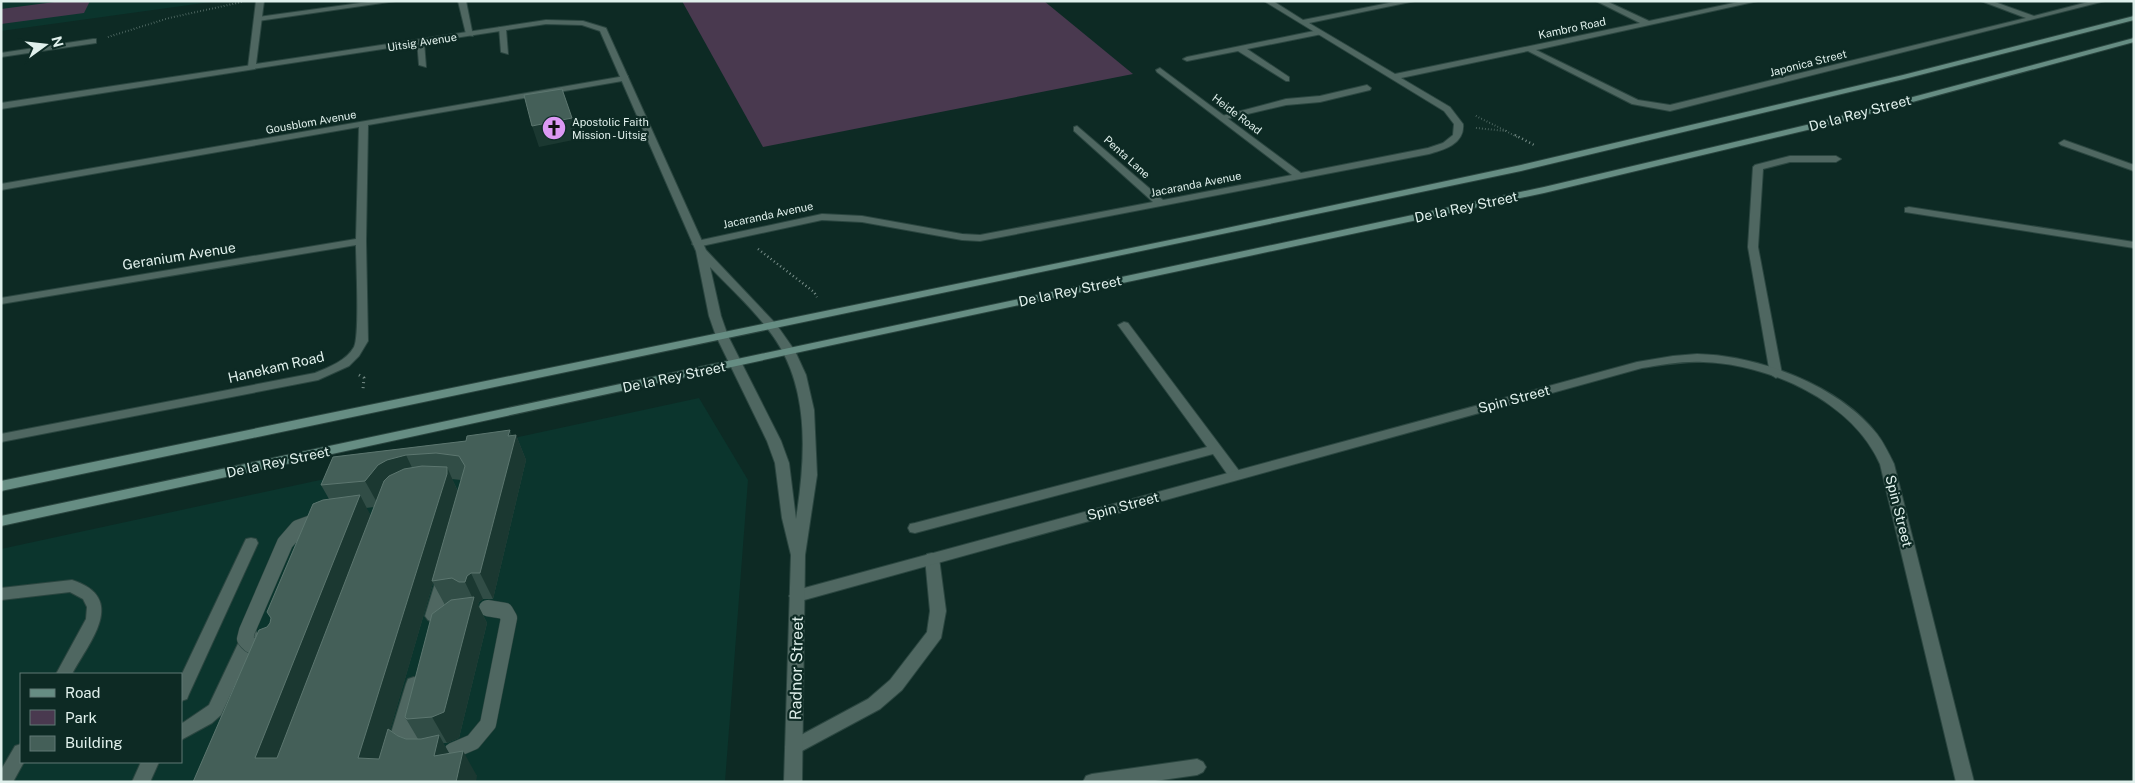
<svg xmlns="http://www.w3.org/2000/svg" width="2135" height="783" viewBox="0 0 2135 783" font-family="'Public Sans',sans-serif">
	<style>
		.built { fill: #0b352d; fill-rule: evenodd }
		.green { fill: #49394f }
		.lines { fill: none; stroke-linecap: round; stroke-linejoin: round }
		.service-casing { stroke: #2b4640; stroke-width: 2 }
		.minor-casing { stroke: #2b4640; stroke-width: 2 }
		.tertiary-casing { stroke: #2b4640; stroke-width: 2 }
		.secondary-casing { stroke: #2b4640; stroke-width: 2 }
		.path-far2 { stroke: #7a908b; stroke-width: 2; stroke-dasharray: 0.5 2.5; stroke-linecap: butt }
		.path-far1 { stroke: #7a908b; stroke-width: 2.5; stroke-dasharray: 1 3; stroke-linecap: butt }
		.path { stroke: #7a908b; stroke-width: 3; stroke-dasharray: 1 4; stroke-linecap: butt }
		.service { fill: #4f6761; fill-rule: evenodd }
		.minor { fill: #4f6761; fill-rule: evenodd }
		.tertiary { fill: #4f6761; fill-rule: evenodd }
		.secondary { fill: #668d83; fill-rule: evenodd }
		.service-bridge-casing { stroke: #2b4640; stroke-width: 17; stroke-linecap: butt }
		.service-bridge { stroke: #4f6761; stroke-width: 16 }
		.wall { fill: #314d46; fill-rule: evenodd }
		.shaded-wall { fill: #1b3831 }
		.building { fill: #445f58; stroke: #5c766f }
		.labels { text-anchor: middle; stroke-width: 4.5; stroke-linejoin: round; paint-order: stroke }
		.far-street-label { font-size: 11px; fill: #e0f0ec; stroke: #0d2a24 }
		.far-poi-label { font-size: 11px; fill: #e0f0ec; stroke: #0d2a24; text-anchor: start }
		.street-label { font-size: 14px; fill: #e0f0ec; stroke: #0d2a24 }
		.near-street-label { font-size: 16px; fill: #e0f0ec; stroke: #0d2a24 }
	</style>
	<rect width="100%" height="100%" fill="#0d2a24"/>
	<g class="built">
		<polygon points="1,1 218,1 1,31"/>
		<path d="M699,398l49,82 -23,302h-724v-233zM21,674h160v88h-160z"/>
	</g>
	<g class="green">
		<polygon points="62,1 90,1 84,13 1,24 1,9"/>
		<polygon points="682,1 1044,1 1133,74 763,147"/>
	</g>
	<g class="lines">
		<g class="service-casing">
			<g id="service">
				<polygon points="375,1 396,1 258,21 254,19 258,17"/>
				<polygon points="1319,30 1323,32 1322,34 1247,49 1289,77 1289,81 1286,81 1238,51 1187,61 1183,59 1187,57"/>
				<polygon points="1367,85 1371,88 1370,90 1320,102 1286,105 1222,120 1218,117 1286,99 1320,96"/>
				<polygon points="2064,140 2134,165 2134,171 2061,145 2059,143"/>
				<polygon points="1790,156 1836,156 1841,159 1836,162 1790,162 1763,169 1758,247 1782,374 1776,378 1770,374 1748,247 1753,167 1755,165"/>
				<polygon points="1909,207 2134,242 2134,248 1905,212 1905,208"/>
				<polygon points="1124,322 1128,323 1240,472 1242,475 1240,478 1230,478 1213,454 915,533 910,532 908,528 910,524 915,523 1207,447 1118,325"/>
				<polygon points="251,538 256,539 258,543 189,694 187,699 181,701 181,676 244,543 246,539"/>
				<polygon points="932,553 937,554 939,558 946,611 941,638 902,690 880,709 800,752 794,754 788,752 785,747 788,742 868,699 890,680 927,632 930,611 925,558 927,554"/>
				<polygon points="444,574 449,576 452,580 443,609 450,611 453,615 450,619 433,622 428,620 425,616 436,580 439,576"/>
				<path d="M72,580c56,18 18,61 0,94h-16l30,-55 1,-12 -4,-8 -13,-7 -69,8v-12z"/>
				<polygon points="250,629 256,631 258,635 221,715 212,723 181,740 181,724 209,705 244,631"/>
				<path d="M414,677l6,2 2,5 -6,23 6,2 2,5 -6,29 6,10 -3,5c-9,4 -12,0 -18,-8l-9,32h-18l30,-98 2,-5z"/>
				<polygon points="21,744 21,762 24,762 13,782 1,782 1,770 15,746"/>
				<polygon points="1197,759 1203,762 1206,767 1203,772 1197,775 1148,782 1083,782 1086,776 1092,774"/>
				<polygon points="141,762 159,762 150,782 132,782"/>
			</g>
		</g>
		<g class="minor-casing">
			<g id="minor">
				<polygon points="458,1 466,1 473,36 466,34"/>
				<path d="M1264,1h9l30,19 96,-19h16l-106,22 86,51 245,-51 -44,-22h10l43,20 94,-20h15l-222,49 102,50 32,5 356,-87 -45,-17h11l42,15 58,-15h13l-435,110 -38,-7 -104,-53 -127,27 49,29 13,17c2,20 -19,26 -34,30l-449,87 -18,-1 -100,-18 -40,-2 -125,27 -5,-3 5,-3 125,-27 40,2 100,18 18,1 173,-33 -79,-71v-4l3,-1 86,74 129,-25 -135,-103 -1,-2 4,-2 141,105 127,-25 15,-5 10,-8 1,-11 -10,-13z"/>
				<polygon points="499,27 506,29 508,54 501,52"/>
				<polygon points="93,39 96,39 96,43 1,57 1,53"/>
				<polygon points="417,40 424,42 426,67 419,65"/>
				<polygon points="252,65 255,65 255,69 1,109 1,103"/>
				<path d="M625,76h3v4l-260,45 -2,116 2,100 -9,15 -10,10 -31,14 -317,62v-8l314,-61c14,-6 31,-12 39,-26 6,-12 2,-84 2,-102l-355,59v-6l355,-59 3,-112 -358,63v-6z"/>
				<path d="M1697,354c60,1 142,31 180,80 7,9 12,20 17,30l80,318h-18l-76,-318c-28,-63 -111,-100 -177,-102 -21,-1 -41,3 -61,6l-845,234 -5,-2 -3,-4 3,-4 5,-2 840,-228 36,-6z"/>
			</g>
		</g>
		<g class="tertiary-casing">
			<path id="tertiary" d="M256,1h8l-8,63 290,-44 37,1 23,7 100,222 70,74 19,27 11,24 8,35 3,65 -12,80 -3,227h-18l7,-227 -9,-37 -7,-55 -8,-22 -51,-105 -7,-20 -13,-65 -96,-220 -18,-6 -36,-1 -294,45 -4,-2zM710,267c19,20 40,39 57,61 44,54 39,127 29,191l-7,-56 -8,-22 -53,-105 -7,-20z"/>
		</g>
		<g class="secondary-casing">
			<g id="secondary">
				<polygon points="2134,16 2134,20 1904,79 1521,171 1,491 1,481 1199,234 1521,165 1903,75"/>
				<polygon points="2134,38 2134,42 1824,126 1544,193 837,344 1,526 1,516 1544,187 1819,122"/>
			</g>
		</g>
		<g class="path-far2">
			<polyline points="108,37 169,18 242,2"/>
			<polyline points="1476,116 1506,131"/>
			<polyline points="1476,128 1506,131 1517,137"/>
		</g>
		<g class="path-far1">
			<polyline points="1515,135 1536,146"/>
			<polyline points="758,249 814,292 817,297"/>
		</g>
		<polyline class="path" points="359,375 364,378 363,389"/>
		<use href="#service" class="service"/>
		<use href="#minor" class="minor"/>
		<use href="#tertiary" class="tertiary"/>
		<use href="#secondary" class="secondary"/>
		<g class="service-bridge-casing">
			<g id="service-bridge">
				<path d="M268,647c-10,1 -17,1 -23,-8l2,-8 38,-88 13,-15 22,-8"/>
				<polyline points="452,751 473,742 488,724 509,618 505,611 487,608"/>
			</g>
		</g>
		<use href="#service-bridge" class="service-bridge"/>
	</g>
	<path class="wall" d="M516,435l10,25 -33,139h-10l-4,3 -1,3 9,18 -28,115 -12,5h-4l6,10 28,23 -284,6 74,-155 3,-4 59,-124 -8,-14 12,-28zM452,479l9,1 -3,11zM374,507l-3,9 -5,-8zM433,583l12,22 -40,112 13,22h-12l-8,-3 -8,-6z"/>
	<g class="shaded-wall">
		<polygon points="572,118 578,139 539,147 532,126"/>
		<polygon points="510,430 514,442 516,435 526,460 493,599 480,573"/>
		<polygon points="406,455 418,480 379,506 365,481 378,465 387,460"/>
		<polygon points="447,467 458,492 432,581 433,583 375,782 358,758"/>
		<polygon points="360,495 373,520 275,782 255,758"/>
		<polygon points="471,573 483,599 479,602 478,605 487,623 459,738 447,743 432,717 473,599 465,582 467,576"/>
		<polygon points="439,735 453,760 434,756"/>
		<polygon points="463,751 477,776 476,782 456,782"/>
	</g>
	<g class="building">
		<polygon points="562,89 572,118 532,126 524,95"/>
		<polygon points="510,430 508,436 516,435 480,573 471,573 467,576 465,582 459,582 452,578 432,581 465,466 459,456 436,453 406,455 387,460 378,465 365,481 321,485 333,457 466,441 467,436"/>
		<polygon points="422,466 447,467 447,474 358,758 379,759 388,729 398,736 406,739 421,739 439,735 434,756 463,751 456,782 193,782 259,630 267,627 270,623 271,618 267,612 313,504 323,500 360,495 255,758 277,758 384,481 389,476 404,469"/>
		<polygon points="474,597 444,712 432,717 407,719 405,717 432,614 451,600"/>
	</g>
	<defs>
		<g id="church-disc" transform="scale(1.25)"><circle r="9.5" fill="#dc99f4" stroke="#0d2a24"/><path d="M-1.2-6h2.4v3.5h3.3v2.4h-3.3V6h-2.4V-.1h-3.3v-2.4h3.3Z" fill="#111"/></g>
	</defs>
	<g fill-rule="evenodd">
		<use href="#church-disc" x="554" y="128"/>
	</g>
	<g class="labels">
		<g class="far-street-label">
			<text transform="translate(1572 28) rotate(-12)" y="4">Kambro Road</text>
			<text transform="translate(422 42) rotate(-9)" y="4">Uitsig Avenue</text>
			<text transform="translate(1808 63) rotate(-14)" y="4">Japonica Street</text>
			<text transform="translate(1237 114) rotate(37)" y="4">Heide Road</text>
			<text transform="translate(311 122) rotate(-10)" y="4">Gousblom Avenue</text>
			<text transform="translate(1127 157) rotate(42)" y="4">Penta Lane</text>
			<text transform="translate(1196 184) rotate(-11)" y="4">Jacaranda Avenue</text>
			<text transform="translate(768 215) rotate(-12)" y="4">Jacaranda Avenue</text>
		</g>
		<g class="far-poi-label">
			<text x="572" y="126">Apostolic Faith<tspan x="572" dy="13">Mission - Uitsig</tspan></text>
		</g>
		<g class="street-label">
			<text transform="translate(1860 113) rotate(-15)" y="5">De la Rey Street</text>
			<text transform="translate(1466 207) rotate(-12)" y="5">De la Rey Street</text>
			<text transform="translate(179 256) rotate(-9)" y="5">Geranium Avenue</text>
			<text transform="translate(1070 291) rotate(-12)" y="5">De la Rey Street</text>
			<text transform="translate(276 367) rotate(-13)" y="5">Hanekam Road</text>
			<text transform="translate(674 377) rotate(-12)" y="5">De la Rey Street</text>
			<text transform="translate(1514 399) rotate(-15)" y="5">Spin Street</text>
			<text transform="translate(278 462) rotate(-12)" y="5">De la Rey Street</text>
			<text transform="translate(1123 506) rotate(-15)" y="5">Spin Street</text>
			<text transform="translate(1899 511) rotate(76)" y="5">Spin Street</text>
		</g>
		<g class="near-street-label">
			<text transform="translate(796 668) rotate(-89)" y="6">Radnor Street</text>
		</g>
	</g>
	<rect width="2135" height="783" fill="none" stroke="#e0f0ec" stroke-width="5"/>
	<rect x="20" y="673" width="162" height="90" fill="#0d2a24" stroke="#617974"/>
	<rect x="30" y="689" width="25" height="8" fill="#668d83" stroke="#617974"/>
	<text x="65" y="698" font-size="15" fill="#e0f0ec">Road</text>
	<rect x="30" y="710" width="25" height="15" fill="#49394f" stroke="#617974"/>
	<text x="65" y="723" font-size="15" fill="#e0f0ec">Park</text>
	<rect x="30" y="736" width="25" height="15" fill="#445f58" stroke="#617974"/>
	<text x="65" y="748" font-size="15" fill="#e0f0ec">Building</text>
	<g transform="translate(45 45) rotate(75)" stroke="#0d2a24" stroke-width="4" paint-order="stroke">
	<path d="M0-4L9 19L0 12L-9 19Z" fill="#e0f0ec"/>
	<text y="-8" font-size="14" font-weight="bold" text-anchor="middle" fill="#e0f0ec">N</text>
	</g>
</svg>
